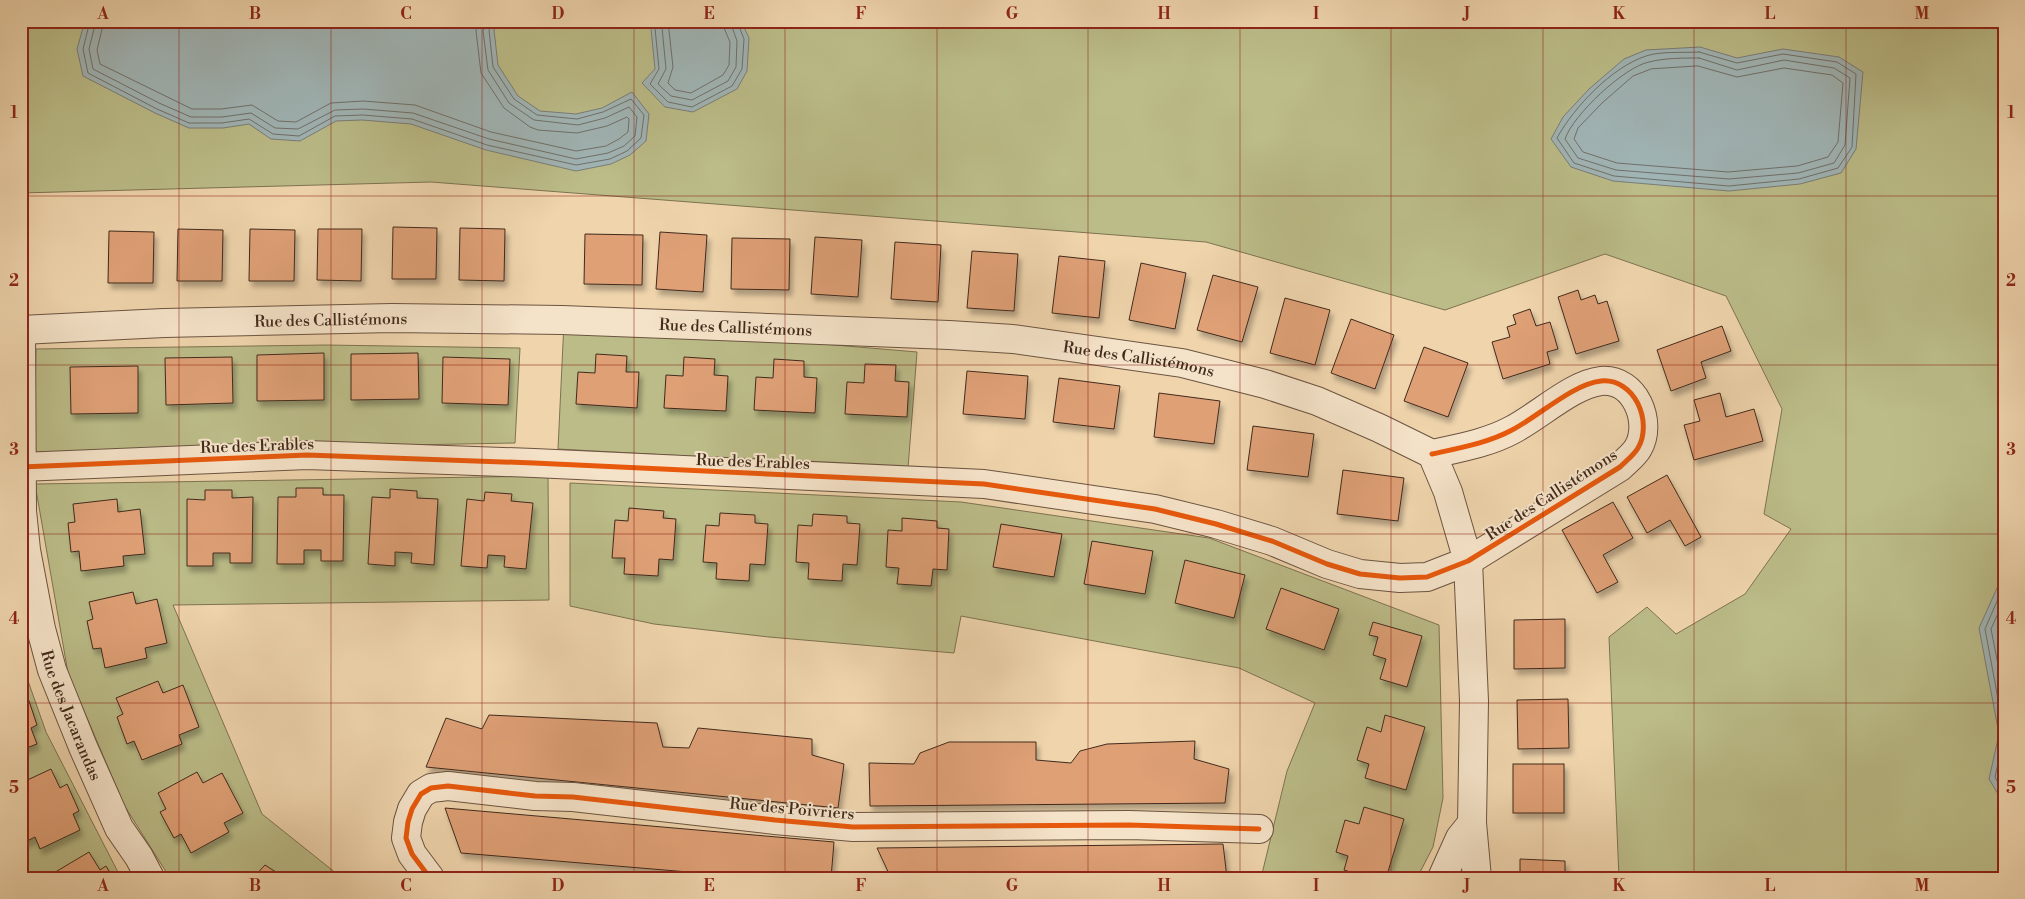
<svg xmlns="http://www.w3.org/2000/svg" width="2025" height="899" viewBox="0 0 2025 899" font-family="'Libre Bodoni',serif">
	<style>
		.green { fill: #bbbc88; stroke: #7e7352 }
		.water { fill: #a0b5b6; stroke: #7a7d79 }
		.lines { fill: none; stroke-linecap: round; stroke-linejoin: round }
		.shore { stroke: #70706a; stroke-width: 1 }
		.building { fill: #dfa076; stroke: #412a1d; filter: url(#shadow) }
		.minor-casing { stroke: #6c5441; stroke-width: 30 }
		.minor { stroke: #f5e3c9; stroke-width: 28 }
		.cycleway-casing { stroke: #f5e3c9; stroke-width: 8 }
		.cycleway { stroke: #e8590c; stroke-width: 5 }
		.grid { fill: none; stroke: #8f2418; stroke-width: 1; stroke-opacity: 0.55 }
		.labels { text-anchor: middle; stroke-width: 4; stroke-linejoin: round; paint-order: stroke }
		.street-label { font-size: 16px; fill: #412a1d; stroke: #f5e3c9 }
		.neatline { fill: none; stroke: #8f2418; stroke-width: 2 }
		.grid-label { font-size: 16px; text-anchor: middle; font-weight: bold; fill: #8f2418 }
	</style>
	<defs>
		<filter id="shadow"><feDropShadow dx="3" dy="5.5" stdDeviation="2.5" flood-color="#0004"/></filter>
	</defs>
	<rect width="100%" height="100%" fill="#efd4ac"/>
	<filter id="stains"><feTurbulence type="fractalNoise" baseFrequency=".004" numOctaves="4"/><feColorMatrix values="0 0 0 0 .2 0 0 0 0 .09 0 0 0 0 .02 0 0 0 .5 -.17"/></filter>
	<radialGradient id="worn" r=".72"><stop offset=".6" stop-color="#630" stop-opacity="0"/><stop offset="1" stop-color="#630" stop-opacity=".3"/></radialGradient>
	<g class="green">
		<polygon points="21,21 2004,21 2004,878 1619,878 1609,637 1647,607 1676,634 1745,594 1791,529 1764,514 1782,409 1726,296 1605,254 1445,310 1206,242 431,182 21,193"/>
		<polygon points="564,322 917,352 908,468 558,449"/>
		<polygon points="326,345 520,348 515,443 34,452 36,349"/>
		<polygon points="548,476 549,600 173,605 262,814 342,878 170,878 124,805 68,673 35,484"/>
		<polygon points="570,483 961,502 1209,538 1439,625 1443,798 1433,847 1417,878 1261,878 1287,771 1315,703 1239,668 961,616 954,653 769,637 654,624 570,606"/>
		<polygon points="21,661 46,732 121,878 21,878"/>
	</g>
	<g class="water">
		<polygon points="85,21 500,21 494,30 498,65 518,96 540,111 576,114 602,108 632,92 649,114 646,141 630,155 611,164 576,171 486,150 411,124 362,120 336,121 300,141 271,139 249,124 223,128 189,128 155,113 83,76 77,49"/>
		<polygon points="644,21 741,21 749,38 747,71 737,89 693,112 665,107 642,83 655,69 651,29"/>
		<polygon points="1700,47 1737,58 1783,49 1839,57 1863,72 1856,149 1841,173 1800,184 1729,191 1613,181 1571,167 1551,139 1563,117 1589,89 1624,59 1646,50"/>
		<polygon points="2004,503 2004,804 1989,779 1999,734 1979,628 2002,577"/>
	</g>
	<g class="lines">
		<g class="shore">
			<polyline points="90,21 83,49 88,73 157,109 189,123 222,123 249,119 273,134 299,136 335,116 363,115 412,119 487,145 576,165 610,159 627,151 641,138 644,115 631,99 603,112 577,119 537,115 514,99 493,67 489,30 494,21"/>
			<polyline points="96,21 89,49 93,69 159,103 191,117 222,117 251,113 275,128 298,129 335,110 363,109 413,113 489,139 576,159 608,153 624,146 635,136 637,117 629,107 605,118 578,125 534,120 509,103 488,70 483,31 486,21"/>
			<polyline points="104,21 97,50 100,64 192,109 221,109 252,105 278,121 296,122 331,103 363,101 415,105 491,132 576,151 606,146 619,139 628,132 629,119 627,117 607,126 577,133 538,130 530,127 504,108 481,73 476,31 478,21"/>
			<polyline points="651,21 655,28 659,69 650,84 668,102 692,107 732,86 742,69 744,39 737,21"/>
			<polyline points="659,21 662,27 666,69 658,84 671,96 692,100 728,81 736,67 737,41 730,21"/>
			<polyline points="668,21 673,67 668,83 675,90 691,93 723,75 729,65 730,42 724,28 723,21"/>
			<path d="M1699,52l38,11 46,-9 54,8 19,12 -4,73 -14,21 -39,11 -70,7 -115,-10 -40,-13 -17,-25c17,-31 55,-71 89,-82 15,-5 36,-3 53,-4z"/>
			<path d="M1699,58l38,12 47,-10 50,8 16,10 -5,67 -11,18 -36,10 -69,6 -113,-9 -38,-12 -13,-19c8,-24 59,-72 84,-77 15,-4 34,-4 50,-4z"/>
			<polygon points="1698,66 1737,77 1784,68 1832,75 1843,83 1838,142 1828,157 1797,166 1728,172 1617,163 1583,152 1574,139 1578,128 1602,103 1633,76 1651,69"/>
			<polyline points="2004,585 1985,629 2004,731"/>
			<polyline points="2004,600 1991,629 2004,695"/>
			<polyline points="2004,737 1995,777 2004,794"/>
		</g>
	</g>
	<g class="building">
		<polygon points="393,227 437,228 436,279 392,279"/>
		<polygon points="460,228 505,229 504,281 459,280"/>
		<polygon points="178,229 223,230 222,281 177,281"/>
		<polygon points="250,229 295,230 294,281 249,281"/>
		<polygon points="318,229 362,229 361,281 317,280"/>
		<polygon points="109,231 154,232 153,283 108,283"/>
		<polygon points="660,232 707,235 703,292 656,289"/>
		<polygon points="585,234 643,235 642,285 584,284"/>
		<polygon points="815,237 862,240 858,297 811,294"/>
		<polygon points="732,238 790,239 789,290 731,289"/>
		<polygon points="895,242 941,245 938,302 891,299"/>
		<polygon points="972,251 1018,254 1014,311 967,308"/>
		<polygon points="1059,256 1105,261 1099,318 1052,313"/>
		<polygon points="1141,263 1186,273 1175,329 1129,320"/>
		<polygon points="1213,275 1258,287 1242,342 1197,330"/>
		<polygon points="1578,290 1581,300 1595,295 1598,304 1607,301 1619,341 1576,354 1558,297"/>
		<polygon points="1285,298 1330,310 1315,365 1270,353"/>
		<polygon points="1530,309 1536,326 1550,322 1558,349 1547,352 1550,364 1503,379 1492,342 1510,337 1507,327 1516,324 1513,315"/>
		<polygon points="1351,319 1394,335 1375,389 1331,373"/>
		<polygon points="1722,326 1731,351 1701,362 1706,378 1671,391 1657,350"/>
		<polygon points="1424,347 1468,363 1448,417 1404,401"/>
		<polygon points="324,353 324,400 257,401 257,355"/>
		<polygon points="418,353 419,399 351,400 351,354"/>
		<polygon points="596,354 627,356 626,372 639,372 637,408 576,404 578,372 595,373"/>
		<polygon points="232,357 233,403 166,405 165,358"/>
		<polygon points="443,357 510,359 508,405 442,403"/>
		<polygon points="684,357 715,359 714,375 728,376 726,411 664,408 666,375 683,376"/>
		<polygon points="774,359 804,361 804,377 817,378 815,413 754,410 756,377 773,378"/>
		<polygon points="865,364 896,365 895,381 909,382 907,417 845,414 847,382 864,383"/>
		<polygon points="138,366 138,413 71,414 70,367"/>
		<polygon points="967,371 1028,376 1025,419 963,414"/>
		<polygon points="1059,378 1120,386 1114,429 1053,422"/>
		<polygon points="1159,393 1220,401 1214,444 1154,437"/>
		<polygon points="1720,393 1726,417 1754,409 1763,441 1694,460 1684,425 1700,421 1694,400"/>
		<polygon points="1253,426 1314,434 1308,477 1247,470"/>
		<polygon points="1343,470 1404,478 1398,521 1337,514"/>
		<polygon points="1667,475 1701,537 1685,546 1670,520 1647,533 1627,497"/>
		<polygon points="296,488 323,488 323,495 344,495 343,561 321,561 321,550 304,550 304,564 277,564 278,497 296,497"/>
		<polygon points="390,489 417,491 417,498 438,499 434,565 411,563 412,553 395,552 395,566 368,564 372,497 390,498"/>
		<polygon points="205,490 232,490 232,498 253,497 252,563 230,563 230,553 213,553 213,566 187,566 187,499 205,500"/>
		<polygon points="485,492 512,494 511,501 533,503 526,569 504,567 505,556 488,555 487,568 461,566 467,499 484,501"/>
		<polygon points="117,499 118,512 140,509 145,554 123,556 124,566 81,571 79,551 71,552 68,523 75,522 73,504"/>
		<polygon points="1613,502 1633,538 1603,555 1618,582 1597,593 1562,530"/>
		<polygon points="629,508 664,511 663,518 676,519 673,560 659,559 658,576 624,574 625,558 612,558 615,520 628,521"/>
		<polygon points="720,513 755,515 755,523 768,524 765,565 750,564 749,581 716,579 717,563 703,562 706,525 719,526"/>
		<polygon points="813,514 847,516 847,523 860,524 857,565 843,564 842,581 808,579 809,563 796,562 798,525 812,526"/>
		<polygon points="902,518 937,521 937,528 949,529 947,570 933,569 931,586 897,584 899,568 886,567 888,530 902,531"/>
		<polygon points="1001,524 1062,534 1054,577 993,567"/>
		<polygon points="1092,541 1153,551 1145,594 1084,584"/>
		<polygon points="1185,560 1245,575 1234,618 1175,603"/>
		<polygon points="1281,588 1339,609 1324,650 1266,629"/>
		<polygon points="133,592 136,604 157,599 167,643 145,648 147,658 105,668 101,648 93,649 87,621 93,619 89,602"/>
		<polygon points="1565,619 1565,668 1514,669 1514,620"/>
		<polygon points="1373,622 1422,636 1407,687 1380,679 1386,659 1373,655 1378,637 1369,635"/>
		<polygon points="158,681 163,693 183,685 199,727 179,735 182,744 142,760 134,741 127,744 117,717 123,714 116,698"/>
		<polygon points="28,698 37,725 31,728 37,744 21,750 21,700"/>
		<polygon points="1568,699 1569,748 1518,749 1517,700"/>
		<polygon points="489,715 657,723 663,747 689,748 698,728 812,739 812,755 844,764 838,808 426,767 446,718 482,729"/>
		<polygon points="1385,715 1425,727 1406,790 1365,778 1369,764 1357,760 1367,727 1381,732"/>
		<polygon points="1195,741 1194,759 1229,769 1225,803 870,806 869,763 914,764 920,753 949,742 1036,742 1036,760 1071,763 1080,751 1107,744"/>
		<rect x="1513" y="764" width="51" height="49"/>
		<polygon points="51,769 60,788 67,784 79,811 73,814 80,830 40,849 35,837 21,844 21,783"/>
		<polygon points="197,772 203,783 222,773 243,813 224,823 229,832 191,853 181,834 174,838 160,812 166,809 158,793"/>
		<polygon points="1364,807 1404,819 1386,878 1370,878 1344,870 1348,856 1336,852 1345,820 1359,824"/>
		<polygon points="445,808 834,842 831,878 760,878 461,853"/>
		<polygon points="1223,844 1227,878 891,878 877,848"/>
		<polygon points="89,852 100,870 106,866 113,878 54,878 52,874"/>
		<polygon points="1520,859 1565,861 1565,878 1520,878"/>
		<polygon points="265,865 285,878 253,878"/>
	</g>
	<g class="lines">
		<g class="minor-casing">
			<g id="minor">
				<path id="s1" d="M21,330l143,-7 228,-5 170,2 387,15 64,4 169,24 83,21 52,17 62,27 53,26 16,38 20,69 6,140 -2,122 5,55"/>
				<path id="s2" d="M21,330l1,181 4,39 15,79 11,41 31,77 36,81 20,29 11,21"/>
				<path d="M21,467l286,-12 227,8 450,21 171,25 61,15 56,17 55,23 33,10 40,4 27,-1 41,-16 152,-94c6,-6 14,-12 18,-19 15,-26 -3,-70 -37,-67 -28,3 -62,35 -89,49 -24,13 -53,18 -80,24"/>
				<polyline points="430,878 412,854 406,838 408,822 412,809 421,794 431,788 448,786 535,796 573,797 775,820 853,827 1129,825 1259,829"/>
				<polyline points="1442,878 1460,838 1472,823"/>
			</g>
		</g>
		<use href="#minor" class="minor"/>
		<g class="cycleway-casing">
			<g id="cycleway">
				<path d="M21,467l286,-12 227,8 450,21 171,25 61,15 56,17 55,23 33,10 40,4 27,-1 41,-16 152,-94c6,-6 14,-12 18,-19 15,-26 -3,-70 -37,-67 -28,3 -62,35 -89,49 -24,13 -53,18 -80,24"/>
				<polyline points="430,878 412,854 406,838 408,822 412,809 421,794 431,788 448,786 535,796 573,797 775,820 853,827 1129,825 1259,829"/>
			</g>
		</g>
		<use href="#cycleway" class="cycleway"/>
	</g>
	<path class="grid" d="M179,21v857M331,21v857M482,21v857M634,21v857M785,21v857M937,21v857M1088,21v857M1240,21v857M1391,21v857M1543,21v857M1694,21v857M1846,21v857M21,196h1983M21,365h1983M21,534h1983M21,703h1983"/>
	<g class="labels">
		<g class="street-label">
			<text dy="6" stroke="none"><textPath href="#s1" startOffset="310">Rue des Callistémons</textPath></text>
			<text dy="6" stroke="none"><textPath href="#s1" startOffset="715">Rue des Callistémons</textPath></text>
			<text dy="6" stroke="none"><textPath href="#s1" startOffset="1120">Rue des Callistémons</textPath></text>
			<text transform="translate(257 445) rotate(-2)" y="6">Rue des Erables</text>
			<text transform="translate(753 461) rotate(2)" y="6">Rue des Erables</text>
			<text transform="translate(1551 494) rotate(-33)" y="6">Rue des Callistémons</text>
			<text dy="6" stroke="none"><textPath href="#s2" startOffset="392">Rue des Jacarandas</textPath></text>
			<text transform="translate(792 808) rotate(5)" y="6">Rue des Poivriers</text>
		</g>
	</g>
	<rect width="2025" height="899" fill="none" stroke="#efd4ac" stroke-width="55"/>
	<rect x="28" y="28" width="1970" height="844" class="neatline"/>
	<g class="grid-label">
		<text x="103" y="19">A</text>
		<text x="255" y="19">B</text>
		<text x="406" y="19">C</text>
		<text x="558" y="19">D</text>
		<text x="709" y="19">E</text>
		<text x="861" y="19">F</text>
		<text x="1012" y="19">G</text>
		<text x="1164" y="19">H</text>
		<text x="1316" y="19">I</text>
		<text x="1467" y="19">J</text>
		<text x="1619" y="19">K</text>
		<text x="1770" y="19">L</text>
		<text x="1922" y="19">M</text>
		<text x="14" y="118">1</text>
		<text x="2011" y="118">1</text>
		<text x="14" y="286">2</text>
		<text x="2011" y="286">2</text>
		<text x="14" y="455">3</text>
		<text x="2011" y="455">3</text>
		<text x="14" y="624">4</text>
		<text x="2011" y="624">4</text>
		<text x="14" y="793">5</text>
		<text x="2011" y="793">5</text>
		<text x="103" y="891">A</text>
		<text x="255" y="891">B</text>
		<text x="406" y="891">C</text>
		<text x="558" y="891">D</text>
		<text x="709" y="891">E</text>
		<text x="861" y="891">F</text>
		<text x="1012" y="891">G</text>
		<text x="1164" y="891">H</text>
		<text x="1316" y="891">I</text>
		<text x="1467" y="891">J</text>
		<text x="1619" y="891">K</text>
		<text x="1770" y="891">L</text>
		<text x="1922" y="891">M</text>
	</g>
	<rect width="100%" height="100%" filter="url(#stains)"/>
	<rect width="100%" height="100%" fill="url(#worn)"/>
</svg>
